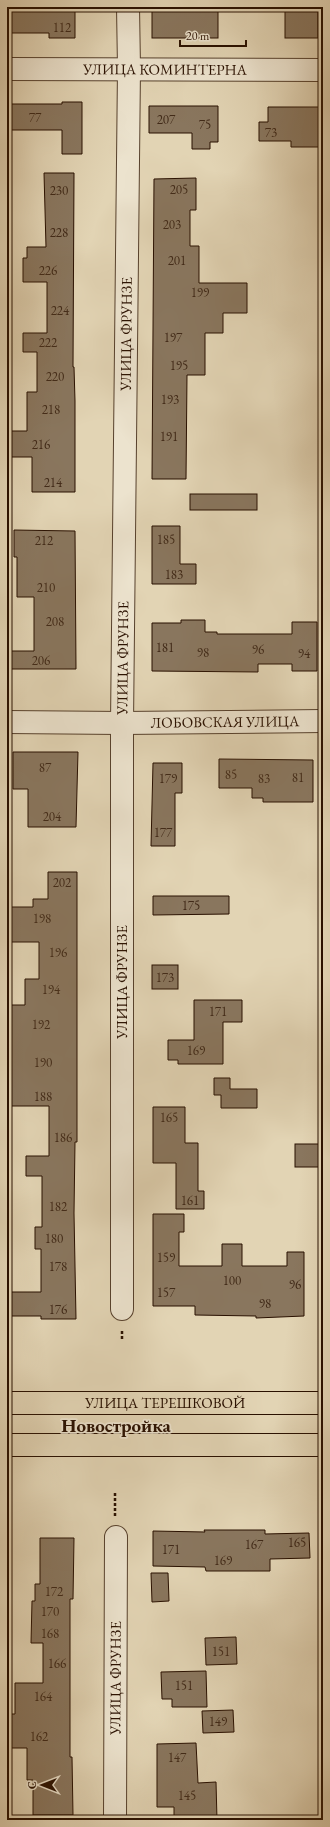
<svg xmlns="http://www.w3.org/2000/svg" width="330" height="1827" viewBox="0 0 330 1827" font-family="'EB Garamond',serif">
	<style>
		.building { fill: #89765e; stroke: #291000 }
		.lines { fill: none; stroke-linecap: round; stroke-linejoin: round }
		.minor-casing { stroke: #57412d; stroke-width: 24 }
		.major-casing { stroke: #291000; stroke-width: 24 }
		.path { stroke: #291000; stroke-width: 2.5; stroke-dasharray: 3 2; stroke-linecap: butt }
		.minor { stroke: #ece3ce; stroke-width: 22 }
		.major { stroke: #e2d4b4; stroke-width: 22 }
		.labels { text-anchor: middle; stroke-width: 3.5; stroke-linejoin: round; paint-order: stroke }
		.number-label { font-size: 13px; fill: #412a18 }
		.street-label { font-size: 15px; fill: #291000; stroke: #ece3ce }
		.district-label { font-size: 19px; font-weight: bold; fill: #291000; stroke: #ece3ce }
	</style>
	<rect width="100%" height="100%" fill="#e2d4b4"/>
	<filter id="stains"><feTurbulence type="fractalNoise" baseFrequency=".005" numOctaves="4"/><feColorMatrix values="0 0 0 0 .2 0 0 0 0 .09 0 0 0 0 .02 0 0 0 .5 -.17"/></filter>
	<radialGradient id="worn" r=".72"><stop offset=".6" stop-color="#630" stop-opacity="0"/><stop offset="1" stop-color="#630" stop-opacity=".3"/></radialGradient>
	<g class="building">
		<polygon points="9,7 75,7 75,38 49,38 49,33 9,33"/>
		<rect x="152" y="7" width="66" height="31"/>
		<rect x="285" y="7" width="33" height="31"/>
		<polygon points="62,102 82,102 82,154 62,154 62,130 10,130 10,104 62,104"/>
		<polygon points="149,106 218,106 218,142 210,142 210,149 192,149 192,133 149,133"/>
		<polygon points="268,107 323,107 323,147 291,147 291,141 259,141 259,122 268,122"/>
		<polygon points="44,173 74,173 73,367 74,367 75,401 75,492 32,492 32,457 7,457 7,431 27,431 27,392 37,392 37,352 23,352 23,333 47,333 47,282 23,282 23,258 27,258 27,247 46,247"/>
		<polygon points="196,178 196,210 190,210 190,246 199,246 199,283 247,283 247,313 223,313 223,333 205,333 205,375 187,375 186,479 152,479 154,179"/>
		<rect x="190" y="494" width="67" height="16"/>
		<polygon points="152,526 180,526 180,564 196,564 196,584 152,584"/>
		<polygon points="14,530 75,531 76,669 7,669 7,651 34,651 34,597 17,597 17,557 14,557"/>
		<polygon points="181,620 205,620 205,632 217,632 217,634 292,634 292,622 317,622 317,671 292,671 292,664 258,664 258,672 152,671 152,623 181,623"/>
		<polygon points="13,752 78,752 76,827 28,827 28,789 13,789"/>
		<polygon points="219,759 313,760 313,802 263,802 263,798 252,798 252,788 219,788"/>
		<polygon points="153,763 182,763 182,793 175,793 175,846 151,846"/>
		<polygon points="48,872 77,872 77,1142 75,1142 74,1213 76,1319 41,1319 41,1316 7,1316 7,1292 41,1292 41,1249 35,1249 35,1227 42,1227 42,1176 26,1176 26,1156 49,1156 49,1106 10,1106 10,1036 7,1036 7,1005 25,1005 25,979 39,979 39,942 7,942 7,907 33,907 33,899 48,899"/>
		<polygon points="153,896 229,896 229,914 153,915"/>
		<rect x="152" y="965" width="26" height="24"/>
		<polygon points="194,1000 242,1000 242,1022 223,1022 223,1064 178,1064 178,1060 168,1060 168,1040 194,1040"/>
		<polygon points="214,1078 230,1078 230,1089 257,1089 257,1108 221,1108 221,1095 214,1095"/>
		<polygon points="153,1107 185,1107 185,1143 198,1143 198,1191 204,1191 204,1209 176,1209 176,1163 153,1163"/>
		<rect x="295" y="1144" width="28" height="23"/>
		<polygon points="153,1214 184,1214 184,1232 179,1232 179,1266 222,1266 222,1244 242,1244 242,1266 287,1266 287,1252 304,1252 304,1316 256,1318 256,1316 195,1315 195,1306 153,1306"/>
		<polygon points="204,1530 265,1530 265,1534 309,1533 310,1558 270,1559 270,1571 206,1571 205,1567 153,1566 153,1531 205,1532"/>
		<polygon points="40,1538 74,1538 73,1599 70,1599 70,1757 72,1757 73,1815 33,1815 33,1780 27,1780 27,1748 7,1748 7,1714 15,1714 15,1683 43,1683 43,1643 31,1643 32,1601 35,1601 35,1584 40,1584"/>
		<polygon points="151,1573 168,1573 169,1601 152,1602"/>
		<polygon points="236,1637 237,1664 206,1665 205,1638"/>
		<polygon points="206,1671 207,1707 172,1707 172,1699 162,1699 161,1672"/>
		<polygon points="233,1710 234,1732 203,1733 202,1711"/>
		<polygon points="196,1743 198,1783 216,1782 217,1820 174,1820 174,1807 157,1807 157,1744"/>
	</g>
	<g class="lines">
		<g class="minor-casing">
			<g id="minor">
				<path id="s1" d="M7,69l316,1"/>
				<path id="s2" d="M7,722l115,1 201,-2"/>
				<path id="s3" d="M122,1309v-586l7,-655 -1,-61"/>
				<path id="s4" d="M115,1820l1,-283"/>
			</g>
		</g>
		<g class="major-casing">
			<g id="major">
				<path id="s5" d="M7,1403h316"/>
				<polyline points="7,1445 323,1445"/>
			</g>
		</g>
		<g class="path">
			<polyline points="122,1331 122,1341"/>
			<polyline points="115,1493 115,1517"/>
		</g>
		<use href="#minor" class="minor"/>
		<use href="#major" class="major"/>
	</g>
	<g class="labels">
		<g class="number-label">
			<text x="62" y="32">112</text>
			<text x="35" y="122">77</text>
			<text x="166" y="124">207</text>
			<text x="205" y="129">75</text>
			<text x="271" y="137">73</text>
			<text x="179" y="194">205</text>
			<text x="59" y="195">230</text>
			<text x="172" y="229">203</text>
			<text x="59" y="237">228</text>
			<text x="177" y="265">201</text>
			<text x="48" y="275">226</text>
			<text x="200" y="297">199</text>
			<text x="60" y="315">224</text>
			<text x="173" y="342">197</text>
			<text x="48" y="347">222</text>
			<text x="179" y="370">195</text>
			<text x="55" y="381">220</text>
			<text x="170" y="404">193</text>
			<text x="51" y="414">218</text>
			<text x="169" y="441">191</text>
			<text x="41" y="449">216</text>
			<text x="53" y="487">214</text>
			<text x="166" y="544">185</text>
			<text x="44" y="545">212</text>
			<text x="174" y="579">183</text>
			<text x="46" y="592">210</text>
			<text x="55" y="626">208</text>
			<text x="165" y="652">181</text>
			<text x="258" y="654">96</text>
			<text x="203" y="657">98</text>
			<text x="304" y="658">94</text>
			<text x="41" y="665">206</text>
			<text x="45" y="772">87</text>
			<text x="231" y="779">85</text>
			<text x="298" y="782">81</text>
			<text x="168" y="783">179</text>
			<text x="264" y="783">83</text>
			<text x="52" y="821">204</text>
			<text x="163" y="837">177</text>
			<text x="62" y="887">202</text>
			<text x="191" y="910">175</text>
			<text x="42" y="923">198</text>
			<text x="58" y="957">196</text>
			<text x="165" y="982">173</text>
			<text x="51" y="994">194</text>
			<text x="218" y="1016">171</text>
			<text x="41" y="1029">192</text>
			<text x="196" y="1055">169</text>
			<text x="43" y="1067">190</text>
			<text x="43" y="1101">188</text>
			<text x="169" y="1122">165</text>
			<text x="63" y="1142">186</text>
			<text x="190" y="1205">161</text>
			<text x="58" y="1211">182</text>
			<text x="54" y="1243">180</text>
			<text x="166" y="1262">159</text>
			<text x="58" y="1271">178</text>
			<text x="232" y="1285">100</text>
			<text x="295" y="1289">96</text>
			<text x="166" y="1297">157</text>
			<text x="265" y="1308">98</text>
			<text x="58" y="1314">176</text>
			<text x="297" y="1547">165</text>
			<text x="254" y="1549">167</text>
			<text x="171" y="1554">171</text>
			<text x="223" y="1565">169</text>
			<text x="54" y="1596">172</text>
			<text x="50" y="1616">170</text>
			<text x="50" y="1638">168</text>
			<text x="221" y="1656">151</text>
			<text x="57" y="1668">166</text>
			<text x="184" y="1690">151</text>
			<text x="43" y="1701">164</text>
			<text x="218" y="1726">149</text>
			<text x="39" y="1741">162</text>
			<text x="177" y="1762">147</text>
			<text x="187" y="1800">145</text>
		</g>
		<g class="street-label">
			<text dy="5" stroke="none"><textPath href="#s1" startOffset="158">УЛИЦА КОМИНТЕРНА</textPath></text>
			<text dy="5" stroke="none"><textPath href="#s3" startOffset="975">УЛИЦА ФРУНЗЕ</textPath></text>
			<text dy="5" stroke="none"><textPath href="#s3" startOffset="651">УЛИЦА ФРУНЗЕ</textPath></text>
			<text dy="5" stroke="none"><textPath href="#s2" startOffset="218">ЛОБОВСКАЯ УЛИЦА</textPath></text>
			<text transform="translate(122 982) rotate(-90)" y="5">УЛИЦА ФРУНЗЕ</text>
			<text dy="5" stroke="none"><textPath href="#s5" startOffset="158">УЛИЦА ТЕРЕШКОВОЙ</textPath></text>
			<text dy="5" stroke="none"><textPath href="#s4" startOffset="142">УЛИЦА ФРУНЗЕ</textPath></text>
		</g>
		<g class="district-label">
			<text x="116" y="1432">Новостройка</text>
		</g>
	</g>
	<rect width="330" height="1827" fill="none" stroke="#e2d4b4" stroke-width="24"/>
	<rect x="8" y="8" width="314" height="1811" fill="none" stroke="#291000" stroke-width="2"/>
	<rect x="12" y="12" width="306" height="1803" fill="none" stroke="#291000"/>
	<g transform="translate(42 1785) rotate(270)" stroke="#ece3ce" stroke-width="3" paint-order="stroke">
	<path d="M0-3L7 15L0 10L-7 15Z" fill="#291000"/>
	<text y="-6" font-size="11" font-weight="bold" text-anchor="middle" fill="#291000">С</text>
	</g>
	<path d="M180 40v6h66v-6" fill="none" stroke="#291000" stroke-width="2"/>
	<text x="186" y="40" font-size="12" fill="#291000" stroke="#ece3ce" stroke-width="3" paint-order="stroke">20 m</text>
	<rect width="100%" height="100%" filter="url(#stains)"/>
	<rect width="100%" height="100%" fill="url(#worn)"/>
</svg>
